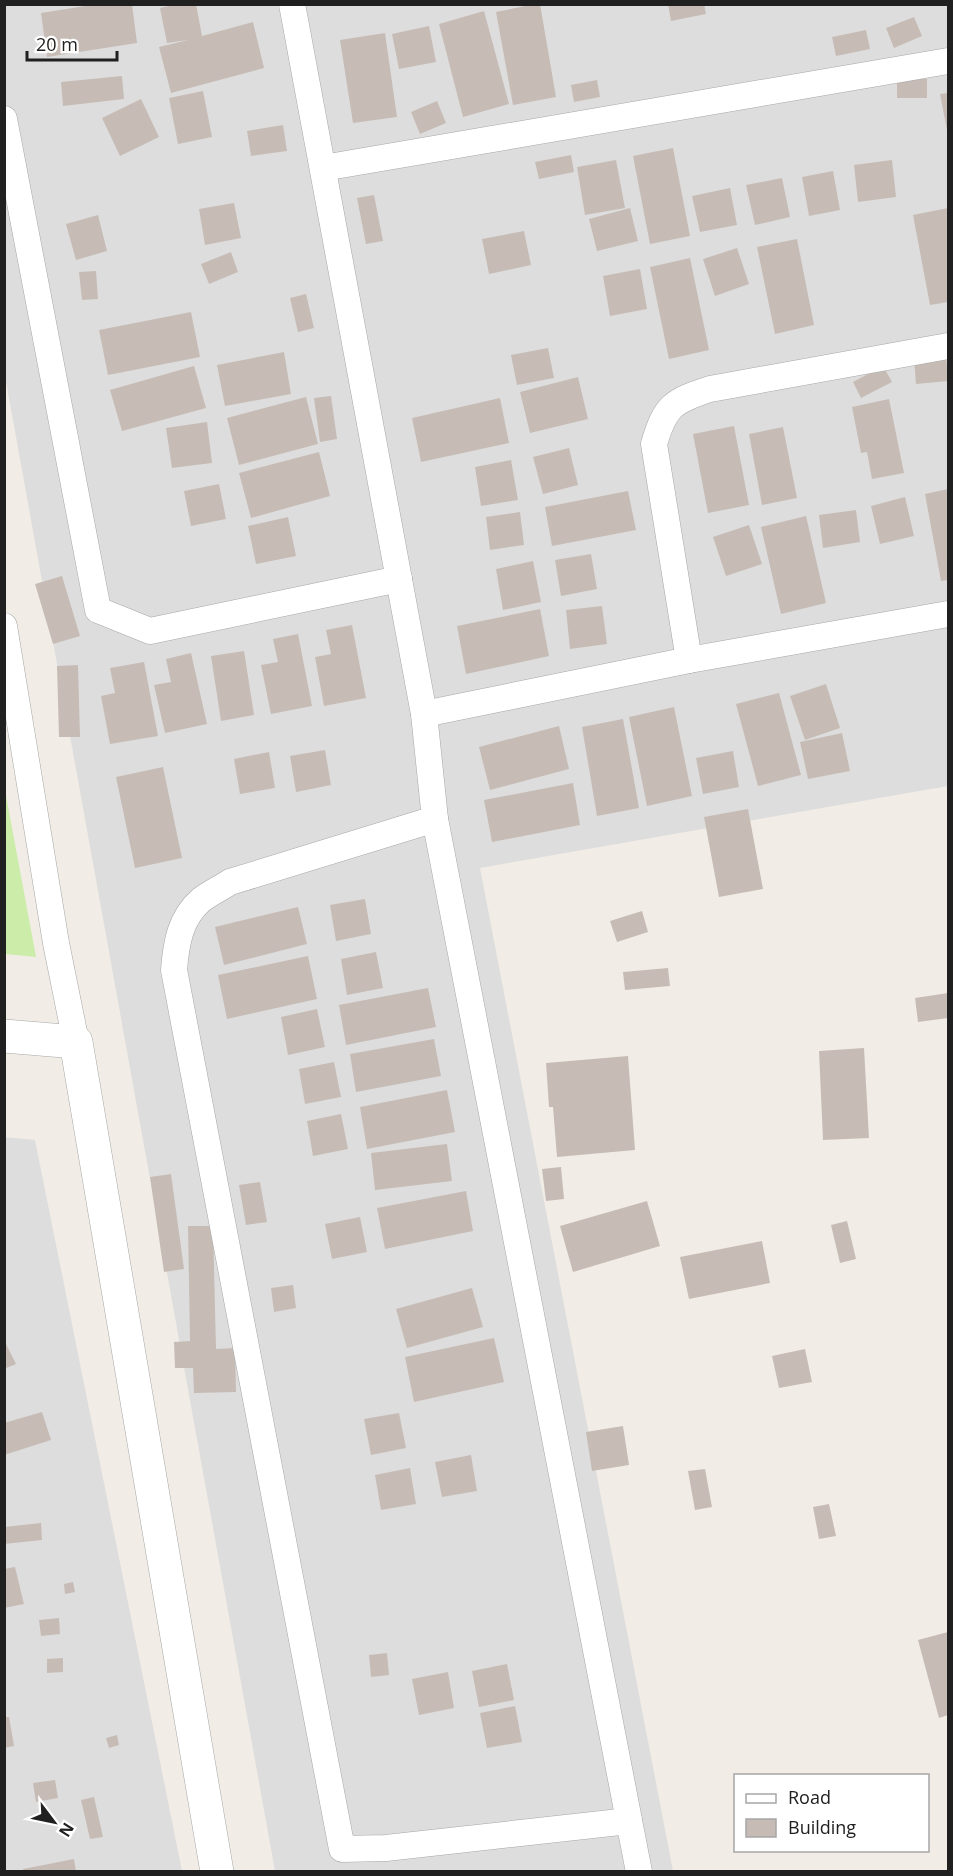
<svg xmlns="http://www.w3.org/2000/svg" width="953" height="1876" viewBox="0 0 953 1876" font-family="'Open Sans',sans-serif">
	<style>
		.residential { fill: #dedddd }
		.grass { fill: #ccecaa }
		.building { fill: #c6bcb5 }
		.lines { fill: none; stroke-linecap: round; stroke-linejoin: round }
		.minor-casing { stroke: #a7a7a7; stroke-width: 27 }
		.tertiary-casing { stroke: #a7a7a7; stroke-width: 34 }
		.minor { stroke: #fff; stroke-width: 26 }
		.tertiary { stroke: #fff; stroke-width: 33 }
	</style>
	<rect width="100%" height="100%" fill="#f1ede6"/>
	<g class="residential">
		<polygon points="4,5 948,5 948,786 480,868 673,1871 275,1871 5,376"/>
		<polygon points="4,1137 35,1140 182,1871 5,1871"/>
	</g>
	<polygon class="grass" points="4,790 5,790 36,957 5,954"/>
	<g class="building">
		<polygon points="98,4 132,4 137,43 47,57 41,13"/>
		<polygon points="178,4 196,4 202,36 253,22 264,68 171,93 159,47 188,40 167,43 160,8"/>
		<polygon points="535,4 540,4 556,97 513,105 496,12"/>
		<polygon points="668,4 704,4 706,14 671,21"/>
		<polygon points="484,11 509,104 463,117 439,24"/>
		<polygon points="914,17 922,36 894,48 886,28"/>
		<polygon points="429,26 436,62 399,69 392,34"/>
		<polygon points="866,30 870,49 836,56 832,37"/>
		<polygon points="385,33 397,117 353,123 340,40"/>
		<polygon points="122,76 124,99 63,106 61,82"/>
		<rect x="897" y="79" width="30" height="19"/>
		<polygon points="597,80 600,97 574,102 571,85"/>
		<polygon points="203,91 212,137 178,144 169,98"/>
		<polygon points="948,93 948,130 947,130 940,94"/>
		<polygon points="141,99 159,137 120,156 102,118"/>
		<polygon points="437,101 446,123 420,134 411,112"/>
		<polygon points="283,125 287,151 251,156 247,131"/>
		<polygon points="673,148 690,236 650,244 633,156"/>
		<polygon points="571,155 574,172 539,179 535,162"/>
		<polygon points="616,160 625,208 585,215 577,167"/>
		<polygon points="892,160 896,197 858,202 854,165"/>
		<polygon points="833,171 840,210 809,216 802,177"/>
		<polygon points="782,178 790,217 755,225 746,185"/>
		<polygon points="730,188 737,225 700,232 692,196"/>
		<polygon points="374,195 383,241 366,244 357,198"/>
		<polygon points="234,203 241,238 205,245 199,209"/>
		<polygon points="630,208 638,241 597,251 589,219"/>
		<polygon points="948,208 948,302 930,305 913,215"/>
		<polygon points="98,215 107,251 76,260 66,224"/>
		<polygon points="524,231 531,265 489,274 482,239"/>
		<polygon points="797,239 814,325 775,334 757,247"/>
		<polygon points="737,248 749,284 715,296 703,259"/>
		<polygon points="231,252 238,272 209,284 201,264"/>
		<polygon points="690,258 709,350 669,359 650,267"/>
		<polygon points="640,269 647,309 610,316 603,276"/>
		<polygon points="96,271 98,299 82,300 79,272"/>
		<polygon points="306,294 314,328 298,332 290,298"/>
		<polygon points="191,312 200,357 108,375 99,330"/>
		<polygon points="548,348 554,378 517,385 511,355"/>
		<polygon points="284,352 291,394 225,406 217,365"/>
		<polygon points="946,355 948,381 916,384 914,358"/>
		<polygon points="194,366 206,408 122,431 110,390"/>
		<polygon points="883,366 892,382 861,398 853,382"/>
		<polygon points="578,377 588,419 530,433 520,392"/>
		<polygon points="331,396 337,439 320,442 314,398"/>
		<polygon points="306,397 318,444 239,465 227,418"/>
		<polygon points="500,398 509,443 421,462 412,418"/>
		<polygon points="889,399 904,473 872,479 867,452 861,453 852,407"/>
		<polygon points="207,422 212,463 172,468 166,428"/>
		<polygon points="734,426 749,505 708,513 693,434"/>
		<polygon points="783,427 797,498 762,505 749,434"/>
		<polygon points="569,448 578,485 543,494 533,457"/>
		<polygon points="319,452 330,496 251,518 239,473"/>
		<polygon points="511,460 518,500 481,506 475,467"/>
		<polygon points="219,484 226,519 191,526 184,491"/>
		<polygon points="948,489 948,580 941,581 925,494"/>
		<polygon points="628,491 636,530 552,546 545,507"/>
		<polygon points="905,497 914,536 880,544 871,506"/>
		<polygon points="856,510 860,542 823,548 819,515"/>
		<polygon points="520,512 524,545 490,550 486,517"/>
		<polygon points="806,516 826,603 781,614 761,527"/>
		<polygon points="288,517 296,556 256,564 248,526"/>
		<polygon points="749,525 762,564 726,576 713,537"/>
		<polygon points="591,554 597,589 561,596 555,560"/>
		<polygon points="533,561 541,602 503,610 496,569"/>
		<polygon points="62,576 80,636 53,644 35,584"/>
		<polygon points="602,606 607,644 570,649 566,610"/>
		<polygon points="540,609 549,656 466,674 457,626"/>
		<polygon points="352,625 366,698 324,706 315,657 331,654 326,630"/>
		<polygon points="298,634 312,706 271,714 261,665 278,662 273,639"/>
		<polygon points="244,651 254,715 221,721 211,656"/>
		<polygon points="191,653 207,724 165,733 154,685 171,682 166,659"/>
		<polygon points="144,662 158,736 110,744 101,696 115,693 110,668"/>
		<polygon points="78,665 80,737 59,737 57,666"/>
		<polygon points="826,684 840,728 805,740 790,696"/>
		<polygon points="779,693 801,775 758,786 736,704"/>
		<polygon points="674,707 692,796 647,806 629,717"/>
		<polygon points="623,719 639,808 597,816 582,727"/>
		<polygon points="559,726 569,769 490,790 479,747"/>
		<polygon points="842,733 850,771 808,779 800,742"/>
		<polygon points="325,750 331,785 296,792 290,756"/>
		<polygon points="733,751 739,787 703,794 696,758"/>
		<polygon points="269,752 275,788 240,794 234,759"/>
		<polygon points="163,767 182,858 135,868 116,777"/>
		<polygon points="573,783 580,825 492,842 484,800"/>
		<polygon points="748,809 763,889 719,897 704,817"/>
		<polygon points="365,899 371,934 336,941 330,905"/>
		<polygon points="298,907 307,944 224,965 215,927"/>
		<polygon points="642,911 648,932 617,942 610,921"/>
		<polygon points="376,952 383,988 347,995 341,959"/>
		<polygon points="308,956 317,999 227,1019 218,975"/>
		<polygon points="668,968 670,986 625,990 623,972"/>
		<polygon points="428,988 436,1027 346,1045 339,1005"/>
		<polygon points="948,993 948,1018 918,1022 915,998"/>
		<polygon points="317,1009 325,1047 288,1055 281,1017"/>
		<polygon points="434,1039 441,1076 356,1092 350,1054"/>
		<polygon points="864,1048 869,1138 823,1140 819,1051"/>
		<polygon points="628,1056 635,1150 557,1157 553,1107 549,1107 546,1063"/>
		<polygon points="334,1062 341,1097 305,1104 299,1069"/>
		<polygon points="447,1090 455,1132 367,1149 360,1107"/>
		<polygon points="341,1114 348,1149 313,1156 307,1121"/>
		<polygon points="447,1144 452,1181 375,1190 371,1153"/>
		<polygon points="561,1167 564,1199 546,1201 542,1169"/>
		<polygon points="171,1174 184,1269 164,1272 150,1177"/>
		<polygon points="260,1182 267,1222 246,1225 239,1185"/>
		<polygon points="466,1191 473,1231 385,1249 377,1208"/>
		<polygon points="647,1201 660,1246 573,1272 560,1226"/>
		<polygon points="360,1217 367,1252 332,1259 325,1224"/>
		<polygon points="847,1221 856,1259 840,1263 831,1225"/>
		<polygon points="188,1226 213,1226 216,1349 235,1348 236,1392 194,1393 193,1368 175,1368 174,1342 190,1341"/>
		<polygon points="762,1241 770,1283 689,1299 680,1257"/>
		<polygon points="293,1285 296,1308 274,1312 271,1288"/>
		<polygon points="472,1288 483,1327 407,1348 396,1309"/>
		<polygon points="494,1338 504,1382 414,1402 405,1357"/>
		<polygon points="4,1340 16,1364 4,1369"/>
		<polygon points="805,1349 812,1382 779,1388 772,1356"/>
		<polygon points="42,1412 51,1440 4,1455 4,1423"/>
		<polygon points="399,1413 406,1448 371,1455 364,1419"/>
		<polygon points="623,1426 629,1465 592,1471 586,1432"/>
		<polygon points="471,1455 477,1491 442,1497 435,1462"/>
		<polygon points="410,1468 416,1504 381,1510 375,1475"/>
		<polygon points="705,1469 712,1507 695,1510 688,1471"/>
		<polygon points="829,1504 836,1536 819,1539 813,1507"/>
		<polygon points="41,1523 42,1540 4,1544 4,1527"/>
		<polygon points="15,1567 24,1604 4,1608 4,1569"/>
		<polygon points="73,1582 75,1592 65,1594 64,1584"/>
		<polygon points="59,1618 60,1634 41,1636 39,1620"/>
		<polygon points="948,1632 948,1715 939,1718 918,1640"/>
		<polygon points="387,1653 389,1675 371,1677 369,1655"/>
		<polygon points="63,1658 63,1672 47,1673 47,1659"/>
		<polygon points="507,1664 514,1700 479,1707 472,1671"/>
		<polygon points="448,1672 454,1708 419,1715 412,1679"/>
		<polygon points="515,1706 522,1742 487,1748 480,1713"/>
		<polygon points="4,1717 9,1717 14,1746 4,1748"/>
		<polygon points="117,1735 119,1745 109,1748 106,1738"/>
		<polygon points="55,1780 58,1798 36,1802 33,1783"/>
		<polygon points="94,1797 103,1837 90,1839 81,1800"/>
		<polygon points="74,1859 76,1872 24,1872 23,1869"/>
	</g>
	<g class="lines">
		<g class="minor-casing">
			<g id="minor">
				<polyline points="292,4 424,714 435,819 639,1872"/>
				<polyline points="4,119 98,610 150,631 399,579"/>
				<polyline points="323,168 948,61"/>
				<polyline points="4,626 56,943 76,1042"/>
				<path d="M689,660l-35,-216c11,-38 19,-43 56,-55l238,-43"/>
				<polyline points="424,714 689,660 948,614"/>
				<path d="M435,819l-205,63c-9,6 -20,11 -29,18 -21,18 -25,44 -27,70l168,879 44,-1 243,-27"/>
			</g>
		</g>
		<g class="tertiary-casing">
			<polyline id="tertiary" points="4,1036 76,1042 217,1872"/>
		</g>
		<use href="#minor" class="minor"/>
		<use href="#tertiary" class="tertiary"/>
	</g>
	<rect width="953" height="1876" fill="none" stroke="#202020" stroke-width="12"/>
	<rect x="734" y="1774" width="195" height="78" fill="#ffffff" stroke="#a6a6a6" stroke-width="1.5"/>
	<rect x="746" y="1794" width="30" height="9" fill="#ffffff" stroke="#a6a6a6" stroke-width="1.5"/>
	<text x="788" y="1804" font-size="18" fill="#202020">Road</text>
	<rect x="746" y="1819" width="30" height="18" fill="#c6bcb5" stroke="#a6a6a6" stroke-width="1.5"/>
	<text x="788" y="1834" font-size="18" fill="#202020">Building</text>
	<g transform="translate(54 1822) rotate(122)" stroke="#ffffff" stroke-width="4.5" paint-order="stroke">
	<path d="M0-4.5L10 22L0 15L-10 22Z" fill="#202020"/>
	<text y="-9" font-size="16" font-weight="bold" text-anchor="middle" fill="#202020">N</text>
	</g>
	<path d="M27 51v9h90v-9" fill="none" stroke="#202020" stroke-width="3"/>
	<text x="36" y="51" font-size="18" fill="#202020" stroke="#ffffff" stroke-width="4.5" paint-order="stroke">20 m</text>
</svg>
